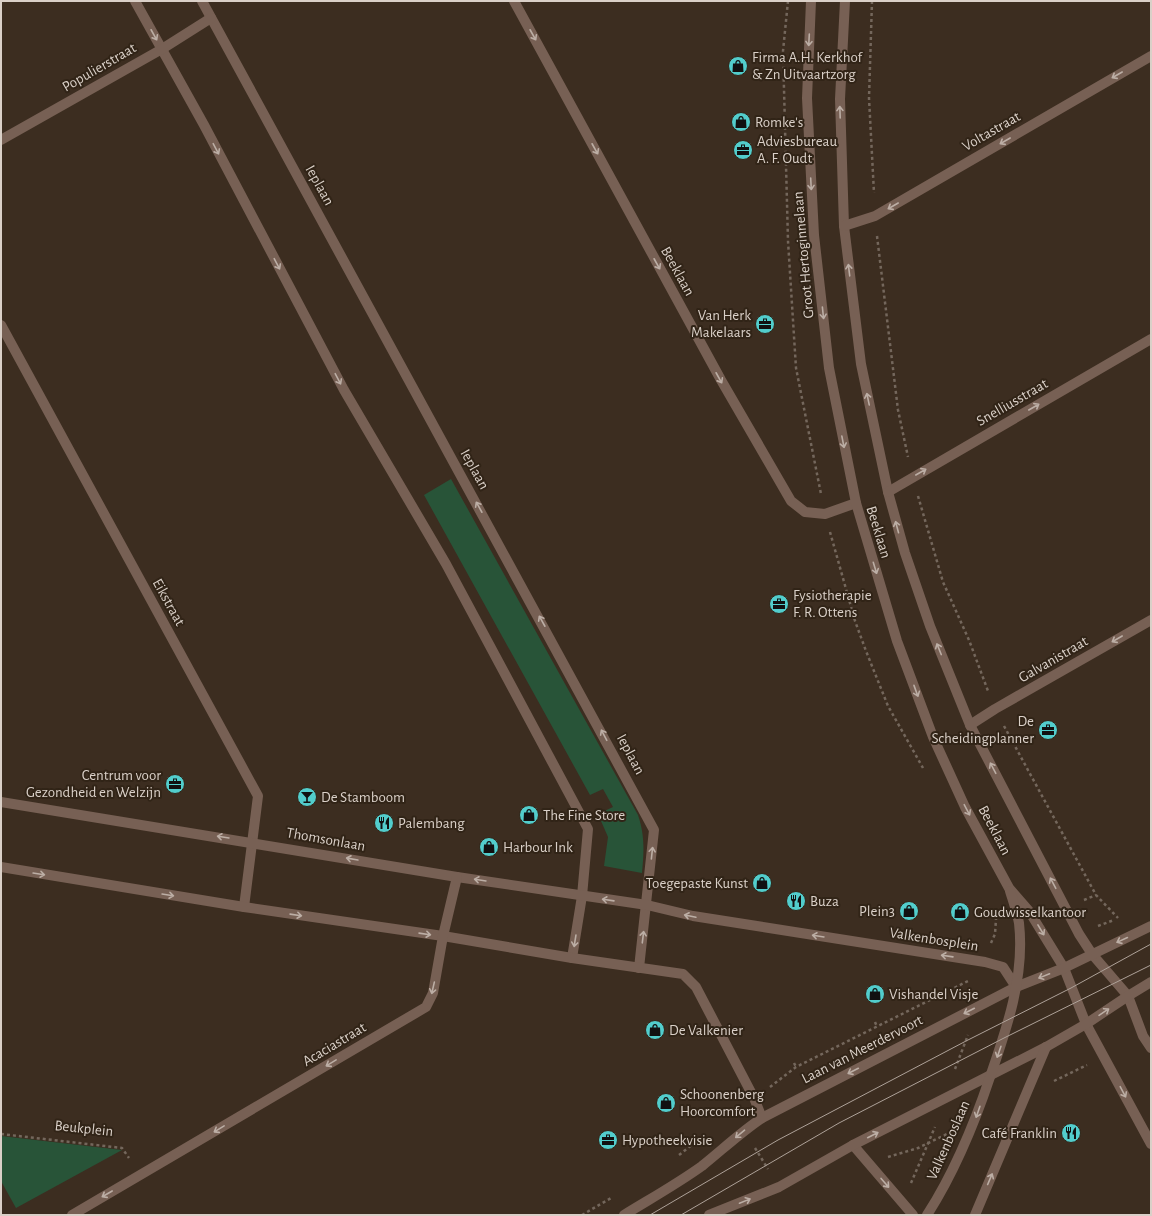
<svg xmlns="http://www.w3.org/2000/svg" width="1152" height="1216" viewBox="0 0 1152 1216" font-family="'Alegreya Sans',sans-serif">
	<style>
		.green { fill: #285438 }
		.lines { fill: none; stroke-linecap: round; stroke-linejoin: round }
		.path { stroke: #74675c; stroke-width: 2.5; stroke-dasharray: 3 3; stroke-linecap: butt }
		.minor { stroke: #776054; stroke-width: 10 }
		.tram { stroke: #aea299; stroke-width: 1 }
		.oneway { stroke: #bcaea5 }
		.labels { text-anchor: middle; stroke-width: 4; stroke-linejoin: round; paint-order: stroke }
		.poi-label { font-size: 15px; fill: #dad0c8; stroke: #312417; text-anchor: start }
		.street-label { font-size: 15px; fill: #dad0c8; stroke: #312417 }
	</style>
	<rect width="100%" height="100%" fill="#3c2d20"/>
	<g class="green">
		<path d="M451,479l187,336c7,21 6,36 4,58l-38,-7 4,-29 -10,-23 15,-7 -10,-18 -13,6 -166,-300z"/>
		<polygon points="1,1136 122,1150 16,1208 1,1181"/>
	</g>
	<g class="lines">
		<g class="path">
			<polyline points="788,1 783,51 788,241 796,368 821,494"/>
			<polyline points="872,1 869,98 874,193"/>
			<polyline points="877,236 898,410 908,457"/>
			<polyline points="918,496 943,582 969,640 988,691"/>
			<polyline points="830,532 855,621 866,651 888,706 923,768"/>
			<polyline points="1004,726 1096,895 1118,918"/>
			<polyline points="1084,900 1096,895"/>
			<polyline points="1098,926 1114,920"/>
			<polyline points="991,943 995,934 996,919"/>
			<polyline points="875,1022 877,1027"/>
			<polyline points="794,1063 796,1067"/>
			<polyline points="955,1069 968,1035"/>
			<polyline points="1054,1081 1087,1065"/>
			<polyline points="770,1087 796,1067 970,980"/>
			<polyline points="1,1134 122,1148 129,1158"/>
			<polyline points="755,1148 768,1169"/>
			<polyline points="679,1155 697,1141"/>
			<polyline points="888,1157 918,1148 947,1134"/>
			<polyline points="911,1183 935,1127"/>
			<polyline points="582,1215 611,1198"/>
		</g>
		<g class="minor">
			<polyline points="135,1 204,125 344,390 446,564 588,829 582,896 572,958"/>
			<polyline points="202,1 654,830 639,968"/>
			<polyline points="514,1 721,380 791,501 805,512 825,514 856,503"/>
			<polyline points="811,1 807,98 814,235 829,368 856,503 897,641 933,737 965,807 1009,888 1029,911 1064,968 1086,1024 1151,1144"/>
			<polyline points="845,1 840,99 844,226 861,364 888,492 905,553 930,626 970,725 1079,934 1092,954 1128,996 1143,1036 1151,1048"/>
			<polyline points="1,140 162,49 211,18"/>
			<polyline points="844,226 875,216 1151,56"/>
			<polyline points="1,325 258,796 244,907"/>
			<polyline points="888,492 1151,339"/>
			<polyline points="970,725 995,709 1151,620"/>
			<polyline points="1,802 457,877 647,905 693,916 985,962 1003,967 1016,987"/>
			<polyline points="1,867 244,907 443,936 572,958 683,974 696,987 754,1098 762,1118"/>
			<polyline points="853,1145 913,1215"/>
			<polyline points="72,1215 426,1007 433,993 443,936 457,877"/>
			<path d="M624,1215c26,-16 53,-31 78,-49 20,-16 39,-34 60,-48l254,-131 48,-19 87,-42"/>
			<polyline points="709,1215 779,1187 853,1145 1046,1047 1086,1024 1128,996 1151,982"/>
			<path d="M927,1215c27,-42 47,-90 63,-138 17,-49 35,-101 29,-154 -2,-11 -6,-22 -9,-32"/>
			<polyline points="975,1215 1046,1047"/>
		</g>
		<g class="tram">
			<polyline points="650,1215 778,1140 966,1041 1071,988 1151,944"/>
			<polyline points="681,1215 839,1123 1004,1038 1151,965"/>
		</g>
	</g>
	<defs><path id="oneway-shaft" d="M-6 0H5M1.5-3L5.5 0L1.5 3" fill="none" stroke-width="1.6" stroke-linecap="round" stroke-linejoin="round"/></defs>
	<g class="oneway">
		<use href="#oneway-shaft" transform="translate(154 35) rotate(61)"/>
		<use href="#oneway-shaft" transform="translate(533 35) rotate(61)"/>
		<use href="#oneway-shaft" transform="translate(809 40) rotate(93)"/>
		<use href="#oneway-shaft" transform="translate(1117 75) rotate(150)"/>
		<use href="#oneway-shaft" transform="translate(840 112) rotate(-92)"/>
		<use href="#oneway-shaft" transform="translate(1005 141) rotate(150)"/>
		<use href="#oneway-shaft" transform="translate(216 149) rotate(62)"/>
		<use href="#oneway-shaft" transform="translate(595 149) rotate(61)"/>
		<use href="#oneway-shaft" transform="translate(811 184) rotate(87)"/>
		<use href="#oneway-shaft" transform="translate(893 206) rotate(150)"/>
		<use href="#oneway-shaft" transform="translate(277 264) rotate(62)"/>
		<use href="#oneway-shaft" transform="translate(657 264) rotate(61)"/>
		<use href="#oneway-shaft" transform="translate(849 270) rotate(-97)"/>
		<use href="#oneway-shaft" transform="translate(823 313) rotate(84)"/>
		<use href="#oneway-shaft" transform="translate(719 378) rotate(61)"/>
		<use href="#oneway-shaft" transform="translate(338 379) rotate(62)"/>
		<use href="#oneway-shaft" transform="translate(868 399) rotate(-102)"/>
		<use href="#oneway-shaft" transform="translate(1034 407) rotate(-30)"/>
		<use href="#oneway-shaft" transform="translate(843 442) rotate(79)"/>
		<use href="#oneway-shaft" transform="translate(921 472) rotate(-30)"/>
		<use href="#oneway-shaft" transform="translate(479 507) rotate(-119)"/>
		<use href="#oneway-shaft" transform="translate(897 527) rotate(-105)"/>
		<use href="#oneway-shaft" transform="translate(875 568) rotate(73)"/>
		<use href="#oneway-shaft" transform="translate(542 621) rotate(-119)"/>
		<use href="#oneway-shaft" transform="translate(1117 639) rotate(150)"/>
		<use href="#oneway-shaft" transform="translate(939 649) rotate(-112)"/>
		<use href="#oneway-shaft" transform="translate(916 691) rotate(70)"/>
		<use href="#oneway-shaft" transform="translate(604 735) rotate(-118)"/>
		<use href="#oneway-shaft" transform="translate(993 768) rotate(-118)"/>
		<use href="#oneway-shaft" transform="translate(967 810) rotate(62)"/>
		<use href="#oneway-shaft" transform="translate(223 837) rotate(-171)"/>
		<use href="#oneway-shaft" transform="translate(652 853) rotate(-84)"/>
		<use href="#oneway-shaft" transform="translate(352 859) rotate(-170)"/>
		<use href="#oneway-shaft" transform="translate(39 874) rotate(9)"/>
		<use href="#oneway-shaft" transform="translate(480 880) rotate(-171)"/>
		<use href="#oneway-shaft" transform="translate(1053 883) rotate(-118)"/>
		<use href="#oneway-shaft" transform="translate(168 895) rotate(9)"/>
		<use href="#oneway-shaft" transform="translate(608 900) rotate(-172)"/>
		<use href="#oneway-shaft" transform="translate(296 915) rotate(8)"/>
		<use href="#oneway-shaft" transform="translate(690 916) rotate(-168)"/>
		<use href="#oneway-shaft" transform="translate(1041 930) rotate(59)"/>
		<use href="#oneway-shaft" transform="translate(425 934) rotate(8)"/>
		<use href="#oneway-shaft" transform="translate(818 936) rotate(-171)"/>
		<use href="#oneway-shaft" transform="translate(643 937) rotate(-83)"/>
		<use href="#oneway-shaft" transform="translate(1122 940) rotate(155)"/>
		<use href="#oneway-shaft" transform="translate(575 941) rotate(99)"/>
		<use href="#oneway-shaft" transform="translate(947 956) rotate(-172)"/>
		<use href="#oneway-shaft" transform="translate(1044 976) rotate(158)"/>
		<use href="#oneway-shaft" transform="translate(433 988) rotate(103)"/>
		<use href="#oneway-shaft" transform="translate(969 1011) rotate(153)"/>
		<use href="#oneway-shaft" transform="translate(1104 1012) rotate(-34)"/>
		<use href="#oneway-shaft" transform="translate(999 1052) rotate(109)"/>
		<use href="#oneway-shaft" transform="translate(331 1063) rotate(149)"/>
		<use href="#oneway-shaft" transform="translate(853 1071) rotate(153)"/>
		<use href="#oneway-shaft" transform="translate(1123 1092) rotate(62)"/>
		<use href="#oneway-shaft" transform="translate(978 1112) rotate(109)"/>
		<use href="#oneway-shaft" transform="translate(219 1129) rotate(149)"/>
		<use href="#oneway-shaft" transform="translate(740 1134) rotate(140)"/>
		<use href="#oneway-shaft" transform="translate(873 1135) rotate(-27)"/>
		<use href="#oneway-shaft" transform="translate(990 1179) rotate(-67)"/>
		<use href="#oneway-shaft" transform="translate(885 1183) rotate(49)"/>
		<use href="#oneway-shaft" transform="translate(107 1194) rotate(150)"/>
		<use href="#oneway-shaft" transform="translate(745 1201) rotate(-22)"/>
	</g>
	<defs>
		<g id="shop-disc" transform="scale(1)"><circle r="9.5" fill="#52cdcc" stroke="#312417"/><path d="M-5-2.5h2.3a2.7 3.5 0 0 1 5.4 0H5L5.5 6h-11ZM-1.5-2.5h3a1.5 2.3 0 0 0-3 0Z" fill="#111"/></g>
		<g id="office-disc" transform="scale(1)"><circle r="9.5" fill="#52cdcc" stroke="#312417"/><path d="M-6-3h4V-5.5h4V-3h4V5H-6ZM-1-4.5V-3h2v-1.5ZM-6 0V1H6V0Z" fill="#111"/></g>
		<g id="bar-disc" transform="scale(1)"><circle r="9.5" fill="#52cdcc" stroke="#312417"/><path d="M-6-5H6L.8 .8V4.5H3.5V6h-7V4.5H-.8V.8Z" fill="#111"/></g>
		<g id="restaurant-disc" transform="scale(1)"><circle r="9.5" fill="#52cdcc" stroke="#312417"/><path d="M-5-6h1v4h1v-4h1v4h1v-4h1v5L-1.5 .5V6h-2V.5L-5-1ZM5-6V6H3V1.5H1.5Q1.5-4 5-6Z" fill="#111"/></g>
	</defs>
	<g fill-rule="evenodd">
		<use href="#shop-disc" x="738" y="66"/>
		<use href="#shop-disc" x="741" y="122"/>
		<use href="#office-disc" x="743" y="150"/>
		<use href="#office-disc" x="765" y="324"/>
		<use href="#office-disc" x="779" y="604"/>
		<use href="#office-disc" x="1048" y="730"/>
		<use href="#office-disc" x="175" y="784"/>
		<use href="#bar-disc" x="307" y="797"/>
		<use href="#shop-disc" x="529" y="815"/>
		<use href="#restaurant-disc" x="384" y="823"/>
		<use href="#shop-disc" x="489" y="847"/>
		<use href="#shop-disc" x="762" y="883"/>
		<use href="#restaurant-disc" x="796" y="901"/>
		<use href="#shop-disc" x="909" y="911"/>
		<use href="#shop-disc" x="960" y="912"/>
		<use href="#shop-disc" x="875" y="994"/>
		<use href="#shop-disc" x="655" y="1030"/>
		<use href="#shop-disc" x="666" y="1103"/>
		<use href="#restaurant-disc" x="1071" y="1133"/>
		<use href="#office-disc" x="608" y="1140"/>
	</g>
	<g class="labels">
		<g class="poi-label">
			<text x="752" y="62">Firma A.H. Kerkhof<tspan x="752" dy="17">&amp; Zn Uitvaartzorg</tspan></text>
			<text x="755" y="127">Romke's</text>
			<text x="757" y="146">Adviesbureau<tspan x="757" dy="17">A. F. Oudt</tspan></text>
			<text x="751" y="320" text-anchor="end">Van Herk<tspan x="751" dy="17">Makelaars</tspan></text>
			<text x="793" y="600">Fysiotherapie<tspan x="793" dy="17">F. R. Ottens</tspan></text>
			<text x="1034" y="726" text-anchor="end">De<tspan x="1034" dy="17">Scheidingplanner</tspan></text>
			<text x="161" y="780" text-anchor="end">Centrum voor<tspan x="161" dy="17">Gezondheid en Welzijn</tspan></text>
			<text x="321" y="802">De Stamboom</text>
			<text x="543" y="820">The Fine Store</text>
			<text x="398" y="828">Palembang</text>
			<text x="503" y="852">Harbour Ink</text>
			<text x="748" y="888" text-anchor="end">Toegepaste Kunst</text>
			<text x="810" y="906">Buza</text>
			<text x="895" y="916" text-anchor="end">Plein3</text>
			<text x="974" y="917">Goudwisselkantoor</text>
			<text x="889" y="999">Vishandel Visje</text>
			<text x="669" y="1035">De Valkenier</text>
			<text x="680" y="1099">Schoonenberg<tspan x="680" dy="17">Hoorcomfort</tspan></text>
			<text x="1057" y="1138" text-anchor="end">Café Franklin</text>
			<text x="622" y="1145">Hypotheekvisie</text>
		</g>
		<g class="street-label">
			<text transform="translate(99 67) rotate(-30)" y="5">Populierstraat</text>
			<text transform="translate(991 131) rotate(-30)" y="5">Voltastraat</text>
			<text transform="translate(320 185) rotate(61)" y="5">Ieplaan</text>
			<text transform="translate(803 255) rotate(-95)" y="5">Groot Hertoginnelaan</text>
			<text transform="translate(678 271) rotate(61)" y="5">Beeklaan</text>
			<text transform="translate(1012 402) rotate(-30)" y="5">Snelliusstraat</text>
			<text transform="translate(475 469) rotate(61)" y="5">Ieplaan</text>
			<text transform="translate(879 532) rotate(73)" y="5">Beeklaan</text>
			<text transform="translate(169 602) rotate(61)" y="5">Eikstraat</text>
			<text transform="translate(1053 659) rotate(-30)" y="5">Galvanistraat</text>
			<text transform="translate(631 754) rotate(62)" y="5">Ieplaan</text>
			<text transform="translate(995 830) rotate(62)" y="5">Beeklaan</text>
			<text transform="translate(326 839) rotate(10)" y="5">Thomsonlaan</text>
			<text transform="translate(934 939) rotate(9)" y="5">Valkenbosplein</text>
			<text transform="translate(334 1044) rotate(-31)" y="5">Acaciastraat</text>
			<text transform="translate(862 1049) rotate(-27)" y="5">Laan van Meerdervoort</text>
			<text transform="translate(84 1128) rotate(6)" y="5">Beukplein</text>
			<text transform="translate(948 1140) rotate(-66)" y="5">Valkenboslaan</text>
		</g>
	</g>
	<rect width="1152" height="1216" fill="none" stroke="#dad0c8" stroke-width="4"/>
</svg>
